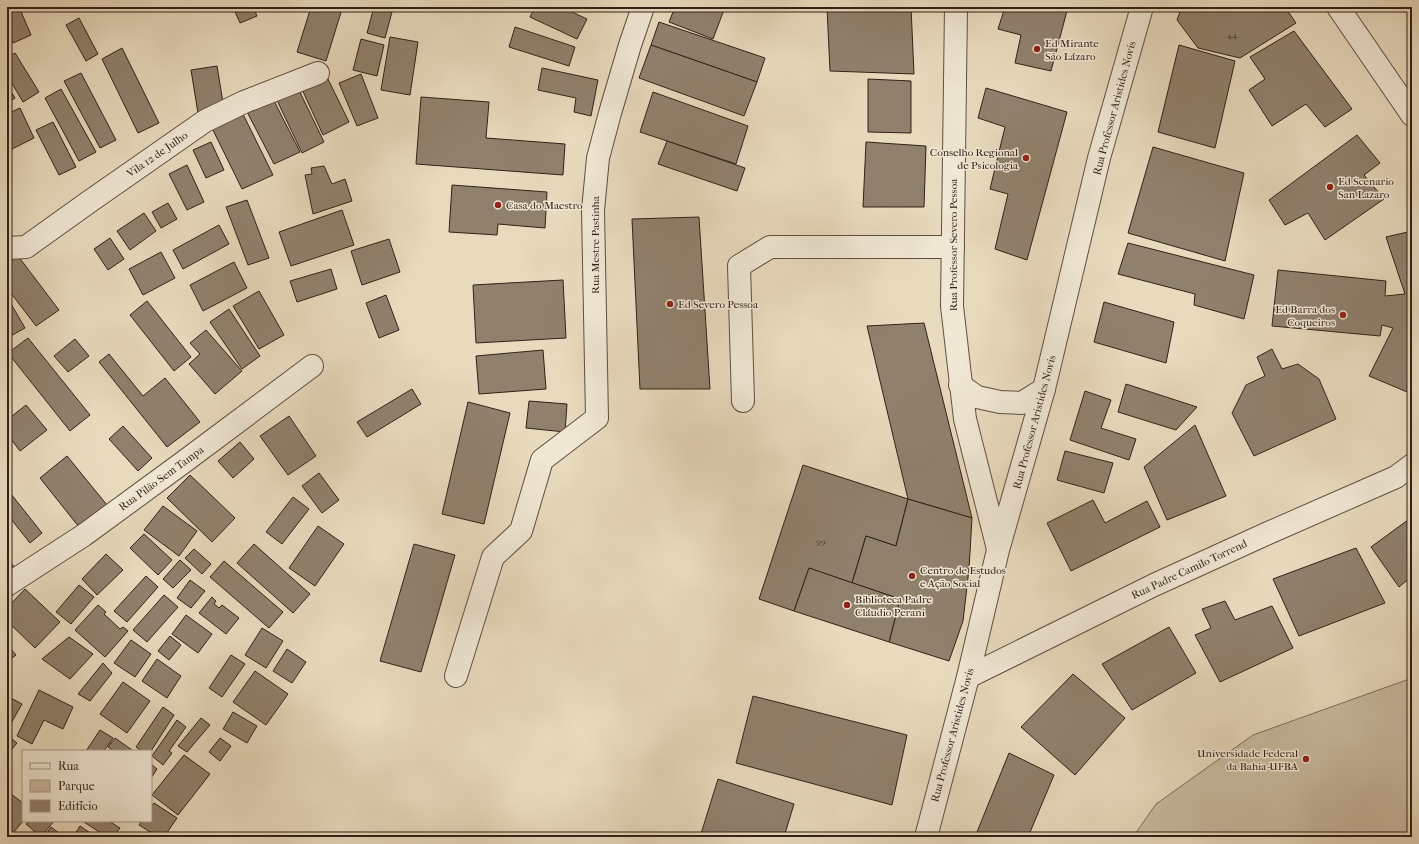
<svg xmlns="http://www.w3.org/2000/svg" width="1419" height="844" viewBox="0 0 1419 844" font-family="'IM FELL French Canon',serif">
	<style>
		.green { fill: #c9bba1; stroke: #7d6e5c }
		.building { fill: #90816d; stroke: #312117 }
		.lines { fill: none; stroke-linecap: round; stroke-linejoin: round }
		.minor-casing { stroke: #5f4f40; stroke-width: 24 }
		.minor { stroke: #f0e7d4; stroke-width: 22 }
		.poi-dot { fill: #8f2418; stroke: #f0e7d4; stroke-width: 1.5 }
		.labels { text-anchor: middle; stroke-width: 3; stroke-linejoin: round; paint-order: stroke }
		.number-label { font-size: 9px; fill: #49392c }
		.poi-label { font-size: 11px; fill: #312117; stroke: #f0e7d4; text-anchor: start }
		.street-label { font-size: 11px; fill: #312117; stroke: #f0e7d4 }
	</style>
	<rect width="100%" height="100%" fill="#e8dabd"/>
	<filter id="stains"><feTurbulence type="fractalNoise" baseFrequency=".005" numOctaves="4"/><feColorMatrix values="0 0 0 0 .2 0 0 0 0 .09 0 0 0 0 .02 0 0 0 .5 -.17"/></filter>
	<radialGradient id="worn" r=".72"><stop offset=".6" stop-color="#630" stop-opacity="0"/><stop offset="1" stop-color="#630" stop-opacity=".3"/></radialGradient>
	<polygon class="green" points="1412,678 1412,835 1408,837 1133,837 1156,804 1253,735"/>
	<g class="building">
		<polygon points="7,7 19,7 31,35 13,43 7,29"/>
		<polygon points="233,7 253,7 257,16 240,23"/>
		<polygon points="311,7 335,7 342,9 326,61 297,52"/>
		<polygon points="374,7 392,12 385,38 367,33"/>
		<polygon points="535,7 561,7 587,19 577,39 530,17"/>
		<polygon points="675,7 725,7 713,39 669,22"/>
		<polygon points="827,7 911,7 914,74 830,71"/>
		<polygon points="1005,7 1068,7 1051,71 1015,63 1021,35 998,29"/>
		<polygon points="1182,7 1285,7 1296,23 1240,58 1198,48 1177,20"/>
		<polygon points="79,18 98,54 86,61 66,25"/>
		<polygon points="659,22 765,58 757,82 651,45"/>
		<polygon points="515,27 575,47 569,66 509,47"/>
		<polygon points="1294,31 1352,109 1325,127 1306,104 1272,126 1249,90 1265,79 1250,57"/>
		<polygon points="390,37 418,42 410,95 381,90"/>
		<polygon points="361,39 384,45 377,76 353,70"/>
		<polygon points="651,45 757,82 744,116 639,78"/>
		<polygon points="1179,45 1235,61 1215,148 1158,132"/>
		<polygon points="122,48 159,123 138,133 102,59"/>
		<polygon points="15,53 39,92 23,102 7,75 7,58"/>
		<polygon points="217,66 224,109 198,113 191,70"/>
		<polygon points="542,68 598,80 591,116 574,112 576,98 538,90"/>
		<polygon points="81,73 116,140 100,148 64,81"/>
		<polygon points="325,73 349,122 323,135 300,85"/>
		<polygon points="361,74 378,118 357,126 339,83"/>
		<polygon points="868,79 911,81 911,133 868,132"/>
		<polygon points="296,84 324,142 302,153 274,94"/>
		<polygon points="7,85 15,98 7,103"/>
		<polygon points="986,88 1067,112 1027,260 995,249 1008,194 990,189 1005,127 978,118"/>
		<polygon points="61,89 96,152 79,161 45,98"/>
		<polygon points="653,92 748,126 736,164 640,132"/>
		<polygon points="270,93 300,152 274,164 244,106"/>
		<polygon points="421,97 489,102 486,138 565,144 563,175 416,164"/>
		<polygon points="20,108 34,138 8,151 7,114"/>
		<polygon points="240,108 273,175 242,189 209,122"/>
		<polygon points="53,122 76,167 59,175 36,130"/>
		<polygon points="1357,135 1380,163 1364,175 1384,199 1325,240 1308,213 1285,225 1269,200"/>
		<polygon points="667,141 745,168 737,191 658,164"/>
		<polygon points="211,142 224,170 206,178 193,150"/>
		<polygon points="866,142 926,146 924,207 863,207"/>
		<polygon points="1153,147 1244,173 1225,261 1128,233"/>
		<polygon points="187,165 204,202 187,210 169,174"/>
		<polygon points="324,166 332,184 345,179 352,201 313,214 305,175 312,174 311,168"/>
		<polygon points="452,185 547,192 545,228 498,224 497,235 449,232"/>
		<polygon points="247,200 269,258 248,265 226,207"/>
		<polygon points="168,203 177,219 161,228 152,212"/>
		<polygon points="342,210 354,245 291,266 279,232"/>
		<polygon points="144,213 156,231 130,250 117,231"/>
		<polygon points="699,217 710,389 640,389 632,219"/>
		<polygon points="219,225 229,244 183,269 173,250"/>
		<polygon points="1412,231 1412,304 1411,304 1412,305 1412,394 1369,376 1393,328 1382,325 1380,336 1272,326 1278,270 1386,281 1385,296 1405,294 1386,237"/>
		<polygon points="110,238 124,259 108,270 94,249"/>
		<polygon points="389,239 400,272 362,285 351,251"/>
		<polygon points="1128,243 1254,275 1244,319 1194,305 1195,294 1118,274"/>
		<polygon points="161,252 175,278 143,295 129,269"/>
		<polygon points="18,256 59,310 36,326 7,288 7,264"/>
		<polygon points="234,262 247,288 203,311 190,285"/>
		<polygon points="331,269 337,289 297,302 290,281"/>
		<polygon points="563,280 566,338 476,343 473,285"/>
		<polygon points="259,291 284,335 259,349 233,306"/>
		<polygon points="386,295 399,330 379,338 366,303"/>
		<polygon points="7,297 25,328 7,338"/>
		<polygon points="147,301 191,357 174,371 130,315"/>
		<polygon points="1104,302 1174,322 1166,363 1094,342"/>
		<polygon points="229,309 260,356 242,369 210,322"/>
		<polygon points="924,323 972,518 908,499 867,326"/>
		<polygon points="206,330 242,371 215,394 189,364 200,354 190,343"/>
		<polygon points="28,338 90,415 70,431 8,353"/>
		<polygon points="75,339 89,356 68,372 54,356"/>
		<polygon points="1272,349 1282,369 1298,364 1319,379 1336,419 1254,456 1232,413 1246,385 1265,376 1257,357"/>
		<polygon points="543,350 546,389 479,394 476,356"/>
		<polygon points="109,354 143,396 165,378 200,422 167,447 99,362"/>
		<polygon points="1126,384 1197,407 1176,430 1118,412"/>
		<polygon points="412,389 421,404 367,437 357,422"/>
		<polygon points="1085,391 1111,400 1101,428 1136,439 1129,460 1070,440"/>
		<polygon points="529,401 567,404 565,432 526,428"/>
		<polygon points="468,402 510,413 484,524 442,514"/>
		<polygon points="26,405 47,430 20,451 7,434 7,420"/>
		<polygon points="289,416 316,456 288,475 260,436"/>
		<polygon points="1195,425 1226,496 1167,520 1144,467"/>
		<polygon points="123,426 152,458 138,471 109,439"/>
		<polygon points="240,442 254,459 233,478 218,461"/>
		<polygon points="1065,451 1113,463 1104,493 1057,480"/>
		<polygon points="67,456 107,505 79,527 40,478"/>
		<polygon points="803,465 908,499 896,546 866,536 852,583 809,568 794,611 759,599"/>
		<polygon points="319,473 339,500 322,513 302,486"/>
		<polygon points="190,475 235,518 212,542 167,498"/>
		<polygon points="7,489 42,533 30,543 7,514"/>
		<polygon points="293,497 309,509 282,544 266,532"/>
		<polygon points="908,499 972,518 969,569 963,621 949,661 889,642 900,599 852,583 866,536 896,546"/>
		<polygon points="1093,500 1105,523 1147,501 1160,527 1071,571 1047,523"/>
		<polygon points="163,506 197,531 179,556 144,530"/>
		<polygon points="1412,517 1412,576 1399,587 1371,547"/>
		<polygon points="318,526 344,544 315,586 289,568"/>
		<polygon points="144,534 172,560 158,575 130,548"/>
		<polygon points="254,544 310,594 293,613 237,563"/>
		<polygon points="414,544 455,555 421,672 380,661"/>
		<polygon points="1356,548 1385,603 1299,636 1273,579"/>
		<polygon points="194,549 211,564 202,574 185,558"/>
		<polygon points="106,554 123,570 97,595 82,579"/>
		<polygon points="7,558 15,568 7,574"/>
		<polygon points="180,560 191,570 173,588 163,579"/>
		<polygon points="224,561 283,612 269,628 210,577"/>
		<polygon points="809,568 900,599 889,642 794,611"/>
		<polygon points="146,576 158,587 127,622 114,611"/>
		<polygon points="190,580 205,591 191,608 177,598"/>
		<polygon points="79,585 94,597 71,624 56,612"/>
		<polygon points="25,589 60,622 35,648 7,621 7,608"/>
		<polygon points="164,595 178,607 147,642 133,630"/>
		<polygon points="212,597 216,601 214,604 219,608 222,605 239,618 226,634 199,613"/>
		<polygon points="1225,601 1235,620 1272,606 1293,648 1220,682 1195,635 1211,628 1202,609"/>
		<polygon points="98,605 106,612 104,614 120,629 123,627 128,631 105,657 75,630"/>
		<polygon points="186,615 212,634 198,653 172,634"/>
		<polygon points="1169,627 1196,673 1132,710 1102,664"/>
		<polygon points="262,628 283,641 266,668 245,655"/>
		<polygon points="170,636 181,645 169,660 158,651"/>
		<polygon points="69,637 93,654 70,679 42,659"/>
		<polygon points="131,640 151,654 135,677 114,663"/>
		<polygon points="7,644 16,655 7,662"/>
		<polygon points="287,649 306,662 292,683 273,671"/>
		<polygon points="231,655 245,664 222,697 209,688"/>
		<polygon points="157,659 181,676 167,698 142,681"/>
		<polygon points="103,663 112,673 90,701 78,694"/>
		<polygon points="255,671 288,694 266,725 233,702"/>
		<polygon points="1073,674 1125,718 1075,775 1021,727"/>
		<polygon points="123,682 150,701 127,733 100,714"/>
		<polygon points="39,690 73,707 63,729 44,720 32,744 17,736"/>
		<polygon points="7,696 22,704 10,725 7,723"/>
		<polygon points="753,696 907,735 892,805 736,763"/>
		<polygon points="163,707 174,715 151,751 142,751 136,747"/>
		<polygon points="233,712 257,726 247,743 223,729"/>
		<polygon points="201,718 210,725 187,752 178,746"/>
		<polygon points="177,720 186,727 169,751 172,753 163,765 152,756"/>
		<polygon points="100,730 113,738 104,751 86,751"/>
		<polygon points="7,735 17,743 7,755"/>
		<polygon points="115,738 132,750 131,751 114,751 108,747"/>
		<polygon points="220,738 231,746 220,761 209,752"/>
		<polygon points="1009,753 1054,775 1028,837 989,837 977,832"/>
		<polygon points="184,755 210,774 178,815 152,795"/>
		<polygon points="151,764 157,769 151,778"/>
		<polygon points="718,779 794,804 784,837 700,837"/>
		<polygon points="7,791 23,803 23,821 13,833 7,829"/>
		<polygon points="154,803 177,818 164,837 158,837 139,825 142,821 151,821 151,807"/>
		<polygon points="29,821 54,821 41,837 26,824"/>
		<polygon points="85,821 109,821 120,828 113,837 107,837 84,822"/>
		<polygon points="80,826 96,837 79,837 75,834"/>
		<polygon points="51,827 64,837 44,837"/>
	</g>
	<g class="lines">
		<g class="minor-casing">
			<g id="minor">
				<polyline points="956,7 952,306 965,419 998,549"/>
				<polyline points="1338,7 1412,115"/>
				<polyline points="7,248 26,247 86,204 205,121 244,102 318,73"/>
				<polyline points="960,385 977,397 1000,402 1022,403 1044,389"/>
				<polyline points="743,401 739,266 770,247 953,247"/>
				<polyline points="7,585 84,535 185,461 312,366"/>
				<polyline points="456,676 493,557 521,531 542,460 597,418 593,210 598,158 610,113 630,45 643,7"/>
				<polyline points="968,677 1154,585 1266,534 1396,477 1412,465"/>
				<polyline points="926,837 968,677 998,550 1044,389 1099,158 1142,7"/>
			</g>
		</g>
		<use href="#minor" class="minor"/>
	</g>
	<g class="poi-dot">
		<circle cx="1037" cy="49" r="4"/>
		<circle cx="1026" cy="158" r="4"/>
		<circle cx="1330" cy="187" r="4"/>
		<circle cx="498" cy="205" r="4"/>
		<circle cx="670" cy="304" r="4"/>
		<circle cx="1343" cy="315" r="4"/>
		<circle cx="912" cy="576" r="4"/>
		<circle cx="847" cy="605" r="4"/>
		<circle cx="1306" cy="759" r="4"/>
	</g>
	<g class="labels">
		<g class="number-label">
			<text x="1232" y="38">44</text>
			<text x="821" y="544">99</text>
		</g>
		<g class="poi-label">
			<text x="1045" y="47">Ed Mirante<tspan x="1045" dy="13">São Lázaro</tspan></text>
			<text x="1018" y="156" text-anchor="end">Conselho Regional<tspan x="1018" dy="13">de Psicologia</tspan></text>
			<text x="1338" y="185">Ed Scenario<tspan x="1338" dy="13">San Lazaro</tspan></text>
			<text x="506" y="209">Casa do Maestro</text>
			<text x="678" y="308">Ed Severo Pessoa</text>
			<text x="1335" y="313" text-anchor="end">Ed Barra dos<tspan x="1335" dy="13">Coqueiros</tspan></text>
			<text x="920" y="574">Centro de Estudos<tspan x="920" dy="13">e Ação Social</tspan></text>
			<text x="855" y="603">Biblioteca Padre<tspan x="855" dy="13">Cláudio Perani</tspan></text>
			<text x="1298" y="757" text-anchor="end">Universidade Federal<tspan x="1298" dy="13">da Bahia-UFBA</tspan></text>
		</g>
		<g class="street-label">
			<text transform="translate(1114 108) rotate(-75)" y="4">Rua Professor Aristides Novis</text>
			<text transform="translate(157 154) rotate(-35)" y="4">Vila 12 de Julho</text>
			<text transform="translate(595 245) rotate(-90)" y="4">Rua Mestre Pastinha</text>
			<text transform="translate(953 245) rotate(-90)" y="4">Rua Professor Severo Pessoa</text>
			<text transform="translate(1034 422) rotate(-75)" y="4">Rua Professor Aristides Novis</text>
			<text transform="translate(161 478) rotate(-36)" y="4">Rua Pilão Sem Tampa</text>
			<text transform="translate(1189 569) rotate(-25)" y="4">Rua Padre Camilo Torrend</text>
			<text transform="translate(952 735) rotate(-75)" y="4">Rua Professor Aristides Novis</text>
		</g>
	</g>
	<rect width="1419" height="844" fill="none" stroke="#e8dabd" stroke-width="24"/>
	<rect x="8" y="8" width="1403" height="828" fill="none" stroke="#312117" stroke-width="2"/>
	<rect x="12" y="12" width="1395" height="820" fill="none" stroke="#312117"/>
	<rect x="22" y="750" width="130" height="72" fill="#f0e7d4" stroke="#a49888"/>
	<rect x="30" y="763" width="20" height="6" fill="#f0e7d4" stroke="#a49888"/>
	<text x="58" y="770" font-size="12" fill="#312117">Rua</text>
	<rect x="30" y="780" width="20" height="12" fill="#c9bba1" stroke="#a49888"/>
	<text x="58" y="790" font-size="12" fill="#312117">Parque</text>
	<rect x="30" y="800" width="20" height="12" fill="#90816d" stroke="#a49888"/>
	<text x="58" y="810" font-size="12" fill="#312117">Edifício</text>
	<rect width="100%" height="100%" filter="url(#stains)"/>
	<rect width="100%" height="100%" fill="url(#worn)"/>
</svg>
